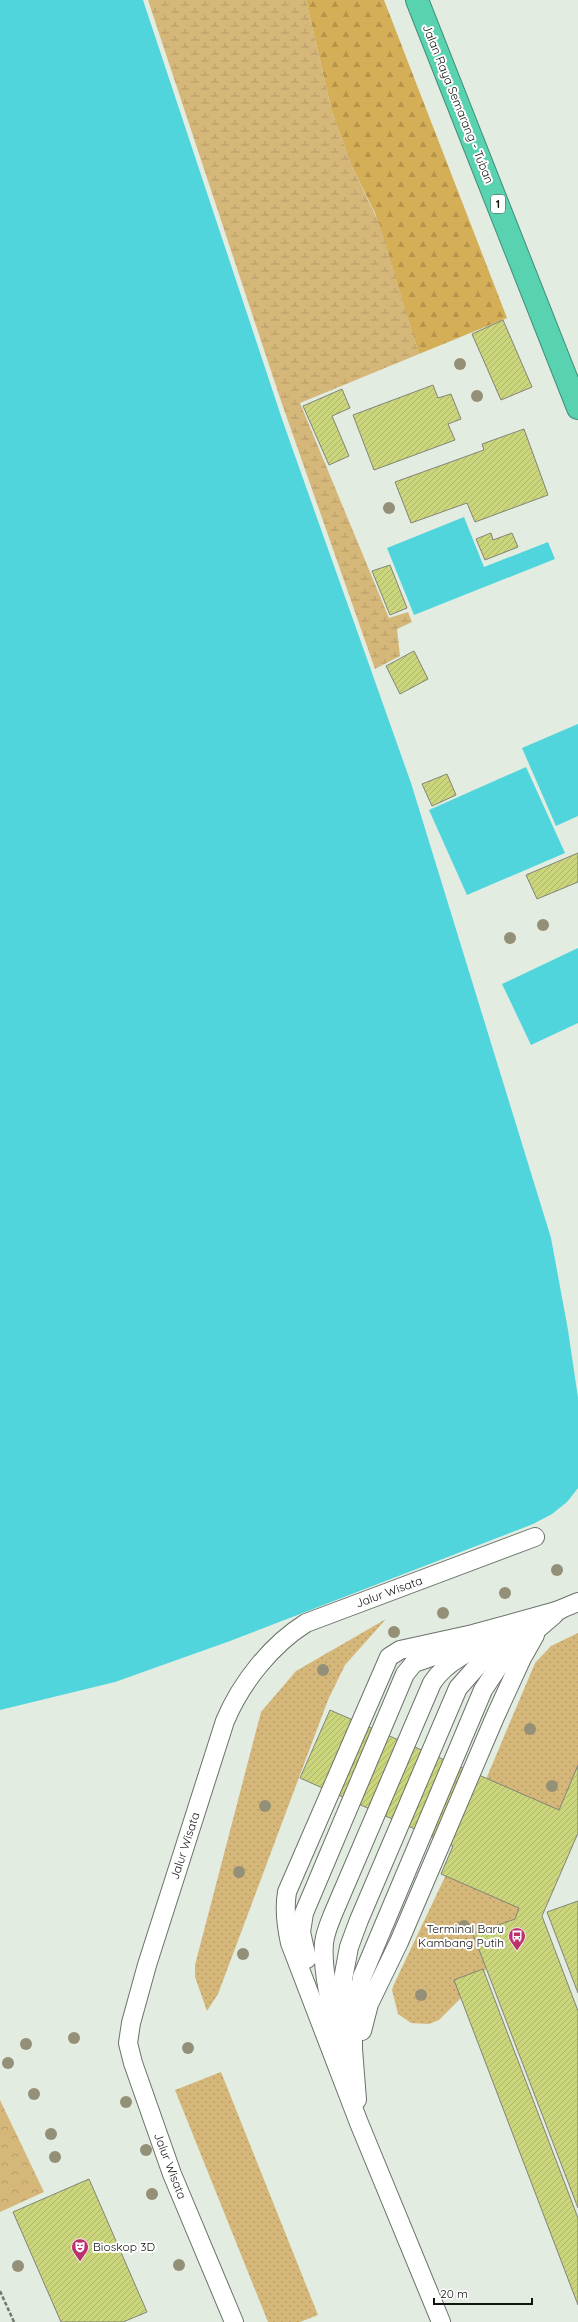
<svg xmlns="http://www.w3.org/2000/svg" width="578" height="2322" viewBox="0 0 578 2322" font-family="Quicksand,sans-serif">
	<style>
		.grass { fill: url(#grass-dots) }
		.forest { fill: url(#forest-firs) }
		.wetland { fill: url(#wetland-marsh) }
		.park { fill: url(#park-crowns) }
		.water { fill: #50d5dc }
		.building { fill: url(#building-hatch); stroke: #828478 }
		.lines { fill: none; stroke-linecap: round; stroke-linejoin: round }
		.lane-casing { stroke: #6a7269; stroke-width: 20 }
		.highway-casing { stroke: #3f8f78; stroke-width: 24 }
		.path { stroke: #727871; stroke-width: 2.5; stroke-dasharray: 4 2; stroke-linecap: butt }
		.lane { stroke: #fff; stroke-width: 18 }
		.highway { stroke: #59d2b0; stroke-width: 22 }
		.tree { fill: #949077 }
		.labels { text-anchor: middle; stroke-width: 4; stroke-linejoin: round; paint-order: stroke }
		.shield { fill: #fff; stroke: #585a57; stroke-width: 1 }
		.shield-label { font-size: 11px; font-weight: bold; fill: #10130f }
		.street-label { font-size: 12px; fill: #10130f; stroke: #fff }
		.poi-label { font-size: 12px; fill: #10130f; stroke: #fff; text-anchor: end }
	</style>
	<defs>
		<pattern id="grass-dots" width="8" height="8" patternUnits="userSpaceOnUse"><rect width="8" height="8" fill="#d5b77a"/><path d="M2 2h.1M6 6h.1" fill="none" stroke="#b69c68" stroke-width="1.8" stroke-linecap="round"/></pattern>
		<pattern id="forest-firs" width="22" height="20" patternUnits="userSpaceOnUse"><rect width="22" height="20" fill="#d5ae58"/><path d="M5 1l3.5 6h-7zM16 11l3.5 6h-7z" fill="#b6954b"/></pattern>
		<pattern id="wetland-marsh" width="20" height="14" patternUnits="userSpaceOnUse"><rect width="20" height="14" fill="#d5b77a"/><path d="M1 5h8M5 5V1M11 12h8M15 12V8" fill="none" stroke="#b69c68"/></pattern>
		<pattern id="park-crowns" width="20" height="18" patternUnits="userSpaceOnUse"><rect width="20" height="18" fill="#d5b77a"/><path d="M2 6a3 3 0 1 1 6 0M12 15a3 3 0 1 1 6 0" fill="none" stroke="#b69c68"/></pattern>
		<pattern id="building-hatch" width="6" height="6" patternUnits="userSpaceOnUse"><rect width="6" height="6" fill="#cbd57b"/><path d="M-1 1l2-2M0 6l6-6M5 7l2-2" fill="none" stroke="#adb669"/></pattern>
	</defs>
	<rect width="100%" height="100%" fill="#e2ece1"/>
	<g class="grass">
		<polygon points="386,1619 345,1665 328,1700 218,1994 207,2011 195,1977 195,1965 261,1712 296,1671"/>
		<polygon points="578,1633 578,1773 513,1926 478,1981 439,2020 429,2024 411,2023 398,2014 392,1990 395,1982 444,1879 535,1663 551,1646"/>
		<polygon points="221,2072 318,2315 300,2322 268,2322 175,2090"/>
	</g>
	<polygon class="forest" points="306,0 384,0 507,318 419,354 375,213 352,167 332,112"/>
	<polygon class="wetland" points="148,0 306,0 332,112 352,167 380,225 419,354 300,403 389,618 408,612 412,622 397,629 400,656 375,669 280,398"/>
	<polygon class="park" points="0,2100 44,2192 0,2212"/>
	<g class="water">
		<polygon points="0,0 143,0 283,422 411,783 551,1238 568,1330 578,1398 578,1488 567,1502 552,1514 533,1524 230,1641 115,1682 0,1710"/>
		<polygon points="464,517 484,567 548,542 555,559 414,615 387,548"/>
		<polygon points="578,724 578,816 556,826 522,748"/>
		<polygon points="526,767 565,853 467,895 429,810"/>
		<polygon points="578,948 578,1023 531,1045 502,984"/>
	</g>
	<g class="building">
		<polygon points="503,320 532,387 501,400 472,334"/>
		<polygon points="433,385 438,398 451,394 461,419 448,424 455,440 374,470 353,415"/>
		<polygon points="342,389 350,408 332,416 349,456 329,465 303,406"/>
		<polygon points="524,429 548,495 475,522 467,503 411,523 395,482 484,450 482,444"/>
		<polygon points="491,533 493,540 512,533 518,547 485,560 476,539"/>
		<polygon points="390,565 407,608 390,615 372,571"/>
		<polygon points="414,651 428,679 400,694 386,666"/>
		<polygon points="447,774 456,795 432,806 422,784"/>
		<polygon points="578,853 578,882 537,899 526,875"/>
		<polygon points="330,1710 559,1810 578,1765 578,1833 542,1916 578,2011 578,2208 473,1934 515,1919 519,1908 441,1874 453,1846 300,1778"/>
		<polygon points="578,1901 578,1993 547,1912"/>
		<polygon points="483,1969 578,2218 578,2305 454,1980"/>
		<polygon points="89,2179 147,2312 123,2322 61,2322 13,2212"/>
	</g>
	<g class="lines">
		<g class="lane-casing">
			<g id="lane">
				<polyline points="549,1614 578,1602"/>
				<polyline points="307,1959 301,1932 304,1913 405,1674 414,1663 457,1648"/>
				<polyline points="345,2025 343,1979 349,1947 359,1920 458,1688 481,1662 501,1646"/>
				<polyline points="362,2031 369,2004 399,1942 495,1717 522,1658 535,1635"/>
				<path d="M342,2053c-7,-30 -21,-80 -18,-110 1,-10 5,-19 9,-29l99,-231c17,-27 55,-39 83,-52"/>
				<polyline points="357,2100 353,2049 353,2029 362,1977 483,1690 505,1657 554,1615"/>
				<path d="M234,2322l-62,-148 -39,-111 -5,-20 3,-20 16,-58 78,-244c16,-38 46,-76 81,-98l229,-86"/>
				<path d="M441,2322l-82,-199 -69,-180c-4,-18 -6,-33 -3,-51l102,-235 11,-7 73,-16 87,-24"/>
			</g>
		</g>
		<g class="highway-casing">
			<polyline id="highway" points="417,0 578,408"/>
		</g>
		<polyline class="path" points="0,2291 14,2322"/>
		<use href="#lane" class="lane"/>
		<use href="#highway" class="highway"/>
	</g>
	<g class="tree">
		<circle cx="460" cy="364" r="6"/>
		<circle cx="477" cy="396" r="6"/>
		<circle cx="389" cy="508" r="6"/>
		<circle cx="543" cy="925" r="6"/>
		<circle cx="510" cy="938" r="6"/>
		<circle cx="557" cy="1570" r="6"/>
		<circle cx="505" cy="1593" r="6"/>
		<circle cx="443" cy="1613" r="6"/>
		<circle cx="394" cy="1632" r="6"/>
		<circle cx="323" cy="1670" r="6"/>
		<circle cx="530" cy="1729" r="6"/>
		<circle cx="552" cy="1786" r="6"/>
		<circle cx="265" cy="1806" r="6"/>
		<circle cx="239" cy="1872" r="6"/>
		<circle cx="464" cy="1926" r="6"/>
		<circle cx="243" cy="1954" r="6"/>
		<circle cx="421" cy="1995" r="6"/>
		<circle cx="74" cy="2038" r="6"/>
		<circle cx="26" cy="2044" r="6"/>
		<circle cx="188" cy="2048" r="6"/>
		<circle cx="8" cy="2063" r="6"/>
		<circle cx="34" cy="2094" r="6"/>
		<circle cx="126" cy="2102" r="6"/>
		<circle cx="51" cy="2134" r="6"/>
		<circle cx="146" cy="2150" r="6"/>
		<circle cx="55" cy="2157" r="6"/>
		<circle cx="152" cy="2194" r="6"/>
		<circle cx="179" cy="2265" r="6"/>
		<circle cx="18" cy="2266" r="6"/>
	</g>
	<defs>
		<g id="bus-pin" transform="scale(0.9)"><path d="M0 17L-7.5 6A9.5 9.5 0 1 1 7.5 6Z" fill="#ba316e" stroke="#fff"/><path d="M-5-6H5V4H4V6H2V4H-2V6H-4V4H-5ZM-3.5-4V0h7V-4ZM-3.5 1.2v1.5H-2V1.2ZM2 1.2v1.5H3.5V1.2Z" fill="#fff"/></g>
		<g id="theatre-pin" transform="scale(0.9)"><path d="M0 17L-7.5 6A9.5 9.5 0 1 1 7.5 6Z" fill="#ba316e" stroke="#fff"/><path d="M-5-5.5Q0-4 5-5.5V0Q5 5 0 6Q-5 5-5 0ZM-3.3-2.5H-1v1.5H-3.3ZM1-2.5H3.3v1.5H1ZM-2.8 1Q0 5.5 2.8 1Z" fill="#fff"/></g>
	</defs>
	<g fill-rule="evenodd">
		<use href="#bus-pin" x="517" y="1936"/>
		<use href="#theatre-pin" x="80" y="2247"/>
	</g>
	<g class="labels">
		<rect class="shield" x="491" y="195" width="14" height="18" rx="3"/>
		<g class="shield-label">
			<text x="498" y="208">1</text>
		</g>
		<g class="street-label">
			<text transform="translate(458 104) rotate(68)" y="4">Jalan Raya Semarang - Tuban</text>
			<text transform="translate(389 1592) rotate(-20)" y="4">Jalur Wisata</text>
			<text transform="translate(185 1846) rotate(-72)" y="4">Jalur Wisata</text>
			<text transform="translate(170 2166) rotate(69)" y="4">Jalur Wisata</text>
		</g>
		<g class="poi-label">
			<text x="504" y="1933">Terminal Baru<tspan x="504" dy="14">Kambang Putih</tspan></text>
			<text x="93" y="2251" text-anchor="start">Bioskop 3D</text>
		</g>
	</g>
	<path d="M434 2298v6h98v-6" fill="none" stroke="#10130f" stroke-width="2"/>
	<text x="440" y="2298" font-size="12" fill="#10130f" stroke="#ffffff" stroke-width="3" paint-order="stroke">20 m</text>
</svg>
